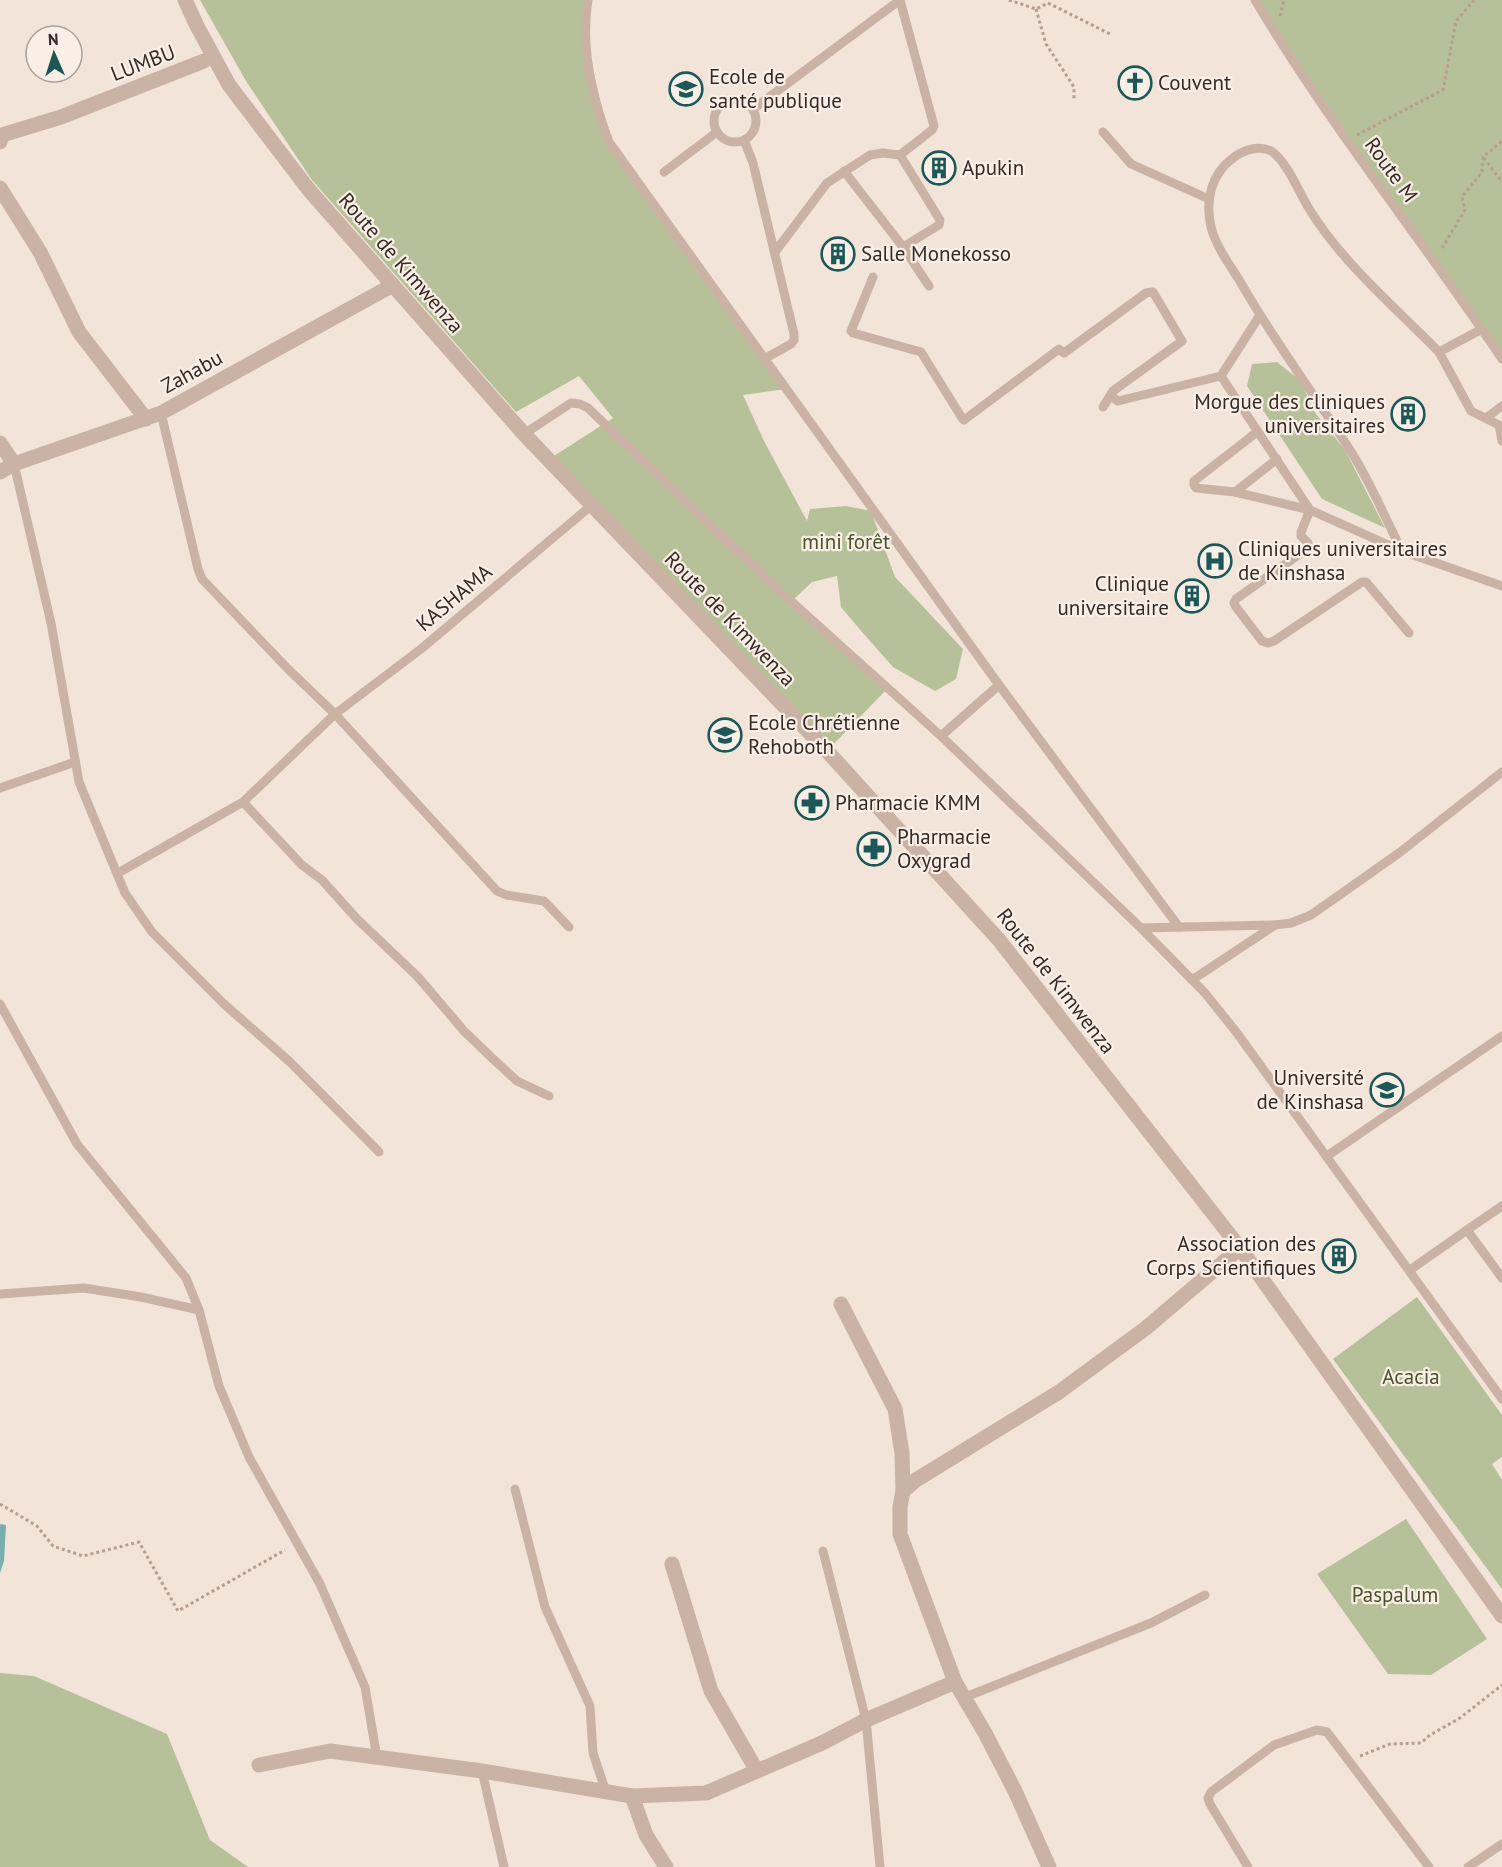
<svg xmlns="http://www.w3.org/2000/svg" width="1502" height="1867" viewBox="0 0 1502 1867" font-family="'PT Sans',sans-serif">
	<style>
		.green { fill: #b7c199 }
		.water { fill: #78afad }
		.lines { fill: none; stroke-linecap: round; stroke-linejoin: round }
		.path { stroke: #b69d8f; stroke-width: 3; stroke-dasharray: 3 3; stroke-linecap: butt }
		.service { stroke: #cab3a5; stroke-width: 9 }
		.minor { stroke: #cab3a5; stroke-width: 15 }
		.tertiary { stroke: #cab3a5; stroke-width: 15 }
		.labels { text-anchor: middle; stroke-width: 4.5; stroke-linejoin: round; paint-order: stroke }
		.street-label { font-size: 21px; fill: #362a27; stroke: #f9efe6 }
		.poi-label { font-size: 21px; fill: #362a27; stroke: #f9efe6; text-anchor: start }
		.park-label { font-size: 21px; fill: #48542a; stroke: #f9efe6 }
	</style>
	<rect width="100%" height="100%" fill="#f2e4d9"/>
	<g class="green">
		<polygon points="200,0 588,0 587,42 609,142 786,389 743,395 764,441 807,521 810,509 846,506 871,511 895,577 963,649 956,679 935,691 893,667 862,632 841,607 837,576 812,582 792,601 888,688 827,751 554,456 613,418 579,376 516,412 312,180 246,81"/>
		<polygon points="1255,0 1502,0 1502,359"/>
		<polygon points="1277,362 1301,381 1313,410 1345,450 1385,528 1322,499 1247,386 1252,364"/>
		<polygon points="1417,1297 1502,1415 1502,1457 1492,1464 1502,1480 1502,1589 1333,1359"/>
		<polygon points="1406,1519 1487,1639 1431,1675 1388,1674 1317,1574"/>
		<polygon points="0,1673 34,1676 167,1734 210,1840 248,1867 0,1867"/>
	</g>
	<polygon class="water" points="0,1524 6,1525 4,1561 0,1573"/>
	<g class="lines">
		<g class="path">
			<polyline points="1009,0 1036,9 1048,3"/>
			<polyline points="1048,3 1112,35"/>
			<polyline points="1036,9 1046,44 1074,87 1074,100"/>
			<polyline points="1280,16 1284,0"/>
			<polyline points="1357,135 1443,90 1456,21 1474,0"/>
			<polyline points="1484,158 1502,182"/>
			<polyline points="1442,248 1465,210 1462,197 1482,172 1483,157 1502,141"/>
			<polyline points="0,1504 37,1526 53,1546 83,1556 139,1542 178,1611 285,1550"/>
			<polyline points="1360,1756 1390,1744 1421,1743 1430,1735 1460,1718 1502,1685"/>
		</g>
		<g class="service">
			<path d="M588,0c-8,48 4,97 21,142l390,543 180,242"/>
			<polyline points="900,0 934,126 932,130 900,155"/>
			<path d="M1255,0c74,125 166,238 247,359"/>
			<circle cx="735" cy="121" r="21"/>
			<polyline points="753,109 900,0"/>
			<polyline points="1103,132 1131,164 1209,199"/>
			<polyline points="744,140 753,163 794,334 794,340 791,344 764,359"/>
			<polyline points="844,171 903,247 929,286"/>
			<polyline points="664,172 717,132"/>
			<polyline points="775,252 827,183 870,155 883,153 900,155 940,220 939,225 903,247"/>
			<polyline points="873,277 851,331 853,333 921,352 962,418 964,420 1059,349 1064,353 1146,293 1153,292 1182,341 1113,391 1103,407"/>
			<polyline points="1439,352 1471,411 1499,425 1502,441"/>
			<polyline points="1221,376 1310,510 1402,551 1502,586"/>
			<polyline points="1111,396 1118,401 1221,376 1260,315"/>
			<polyline points="161,413 198,569 202,579 288,669 335,714 497,891 506,895 544,901 569,927"/>
			<polyline points="1486,418 1502,406"/>
			<polyline points="1257,432 1194,481 1194,485 1196,488 1235,492 1310,510 1301,532 1301,536 1308,543 1308,548 1236,599 1234,603 1236,607 1262,641 1268,643 1274,641 1362,582 1366,582 1409,633"/>
			<polyline points="524,434 571,403 580,404 588,408 771,583 941,736 1141,928 1205,993 1237,1033 1502,1399"/>
			<polyline points="14,464 51,623 79,782 125,893 152,932 224,1004 290,1062 379,1152"/>
			<polyline points="1235,492 1277,459"/>
			<path d="M1402,551c-17,-33 -32,-70 -52,-101 -36,-56 -76,-109 -109,-167 -11,-18 -25,-36 -30,-56 -6,-26 0,-53 22,-69 10,-8 26,-13 38,-7 15,9 28,41 37,56 33,55 87,100 131,145l43,-23"/>
			<polyline points="941,736 999,685"/>
			<polyline points="0,788 75,762"/>
			<polyline points="243,802 302,865 322,880 357,919 418,977 464,1031 491,1057 517,1081 549,1096"/>
			<polyline points="118,873 243,802 335,714 421,649 592,505"/>
			<polyline points="1141,928 1275,925 1291,923 1311,915 1399,853 1502,772"/>
			<polyline points="1192,980 1275,925"/>
			<polyline points="0,1004 77,1144 186,1278 199,1310 219,1386 249,1457 320,1584 365,1687 377,1758"/>
			<polyline points="1327,1156 1502,1036"/>
			<polyline points="1467,1230 1502,1206"/>
			<polyline points="1410,1270 1467,1230 1502,1278"/>
			<polyline points="0,1294 84,1288 141,1297 199,1310"/>
			<polyline points="515,1489 545,1607 590,1706 593,1753 606,1792"/>
			<polyline points="823,1551 866,1720 880,1867"/>
			<polyline points="963,1698 1151,1623 1205,1595"/>
			<polyline points="482,1771 504,1867"/>
			<polyline points="1248,1867 1210,1804 1208,1798 1211,1792 1274,1745 1317,1730 1327,1732 1429,1867"/>
			<polyline points="1468,1867 1502,1844"/>
		</g>
		<g class="minor">
			<polyline points="0,142 2,135 61,117 204,61"/>
			<polyline points="0,188 40,252 79,332 146,419"/>
			<polyline points="0,443 14,464"/>
			<polyline points="0,472 14,464 161,413 393,285"/>
			<polyline points="841,1304 895,1409 902,1453 903,1491"/>
			<polyline points="672,1564 711,1691 757,1771"/>
			<polyline points="259,1765 330,1751 482,1771 632,1796 706,1793 822,1743 866,1720 955,1682"/>
			<polyline points="632,1796 646,1835 666,1867"/>
			<polyline points="1049,1867 1015,1791 985,1733 955,1682 900,1534 900,1507 903,1491 916,1480 1059,1392 1146,1328 1240,1248"/>
		</g>
		<polyline class="tertiary" points="185,0 197,26 229,85 309,190 524,434 827,751 999,940 1240,1248 1502,1616"/>
	</g>
	<defs>
		<g id="church-ring" transform="scale(1.725)"><circle r="9.5" fill="#f9efe6" stroke="#1b5857" stroke-width="1.5"/><path d="M-1.2-6h2.4v3.5h3.3v2.4h-3.3V6h-2.4V-.1h-3.3v-2.4h3.3Z" fill="#1b5857"/></g>
		<g id="university-ring" transform="scale(1.725)"><circle r="9.5" fill="#f9efe6" stroke="#1b5857" stroke-width="1.5"/><path d="M0-5L7-2L0 1L-7-2ZM-4 1L0 2.5L4 1V4Q0 6-4 4Z" fill="#1b5857"/></g>
		<g id="building-ring" transform="scale(1.725)"><circle r="9.5" fill="#f9efe6" stroke="#1b5857" stroke-width="1.5"/><path d="M-4-6H4V6H1V3H-1V6H-4ZM-2.5-4.3h1.7v1.8h-1.7ZM.8-4.3h1.7v1.8H.8ZM-2.5-1h1.7V.8h-1.7ZM.8-1h1.7V.8H.8Z" fill="#1b5857"/></g>
		<g id="hospital-ring" transform="scale(1.725)"><circle r="9.5" fill="#f9efe6" stroke="#1b5857" stroke-width="1.5"/><path d="M-5-5h3v3.5h4V-5h3V5h-3V1.5h-4V5h-3Z" fill="#1b5857"/></g>
		<g id="school-ring" transform="scale(1.725)"><circle r="9.5" fill="#f9efe6" stroke="#1b5857" stroke-width="1.5"/><path d="M0-5L7-2L0 1L-7-2ZM-4 1L0 2.5L4 1V4Q0 6-4 4Z" fill="#1b5857"/></g>
		<g id="pharmacy-ring" transform="scale(1.725)"><circle r="9.5" fill="#f9efe6" stroke="#1b5857" stroke-width="1.5"/><path d="M-2-6h4v4h4v4h-4v4h-4v-4h-4v-4h4Z" fill="#1b5857"/></g>
	</defs>
	<g fill-rule="evenodd">
		<use href="#church-ring" x="1135" y="83"/>
		<use href="#university-ring" x="686" y="89"/>
		<use href="#building-ring" x="939" y="168"/>
		<use href="#building-ring" x="838" y="254"/>
		<use href="#building-ring" x="1408" y="414"/>
		<use href="#hospital-ring" x="1215" y="561"/>
		<use href="#building-ring" x="1192" y="596"/>
		<use href="#school-ring" x="725" y="735"/>
		<use href="#pharmacy-ring" x="812" y="803"/>
		<use href="#pharmacy-ring" x="874" y="849"/>
		<use href="#university-ring" x="1387" y="1090"/>
		<use href="#building-ring" x="1339" y="1256"/>
	</g>
	<g class="labels">
		<g class="street-label">
			<text transform="translate(143 63) rotate(-21)" y="7">LUMBU</text>
			<text transform="translate(1391 170) rotate(54)" y="7">Route M</text>
			<text transform="translate(401 263) rotate(49)" y="7">Route de Kimwenza</text>
			<text transform="translate(192 372) rotate(-29)" y="7">Zahabu</text>
			<text transform="translate(454 598) rotate(-40)" y="7">KASHAMA</text>
			<text transform="translate(730 619) rotate(46)" y="7">Route de Kimwenza</text>
			<text transform="translate(1056 981) rotate(52)" y="7">Route de Kimwenza</text>
		</g>
		<g class="poi-label">
			<text x="709" y="84">Ecole de<tspan x="709" dy="24">santé publique</tspan></text>
			<text x="1158" y="90">Couvent</text>
			<text x="962" y="175">Apukin</text>
			<text x="861" y="261">Salle Monekosso</text>
			<text x="1385" y="409" text-anchor="end">Morgue des cliniques<tspan x="1385" dy="24">universitaires</tspan></text>
			<text x="1238" y="556">Cliniques universitaires<tspan x="1238" dy="24">de Kinshasa</tspan></text>
			<text x="1169" y="591" text-anchor="end">Clinique<tspan x="1169" dy="24">universitaire</tspan></text>
			<text x="748" y="730">Ecole Chrétienne<tspan x="748" dy="24">Rehoboth</tspan></text>
			<text x="835" y="810">Pharmacie KMM</text>
			<text x="897" y="844">Pharmacie<tspan x="897" dy="24">Oxygrad</tspan></text>
			<text x="1364" y="1085" text-anchor="end">Université<tspan x="1364" dy="24">de Kinshasa</tspan></text>
			<text x="1316" y="1251" text-anchor="end">Association des<tspan x="1316" dy="24">Corps Scientifiques</tspan></text>
		</g>
		<g class="park-label">
			<text x="846" y="549">mini forêt</text>
			<text x="1411" y="1384">Acacia</text>
			<text x="1395" y="1602">Paspalum</text>
		</g>
	</g>
	<g transform="translate(54 54) rotate(357)"><circle r="28" fill="#f9efe6" stroke="#aba09a" stroke-width="1.5"/>
	<path d="M0-4.5L10 22L0 15L-10 22Z" fill="#1b5857"/>
	<text y="-9" font-size="16" font-weight="bold" text-anchor="middle" fill="#362a27">N</text>
	</g>
</svg>
